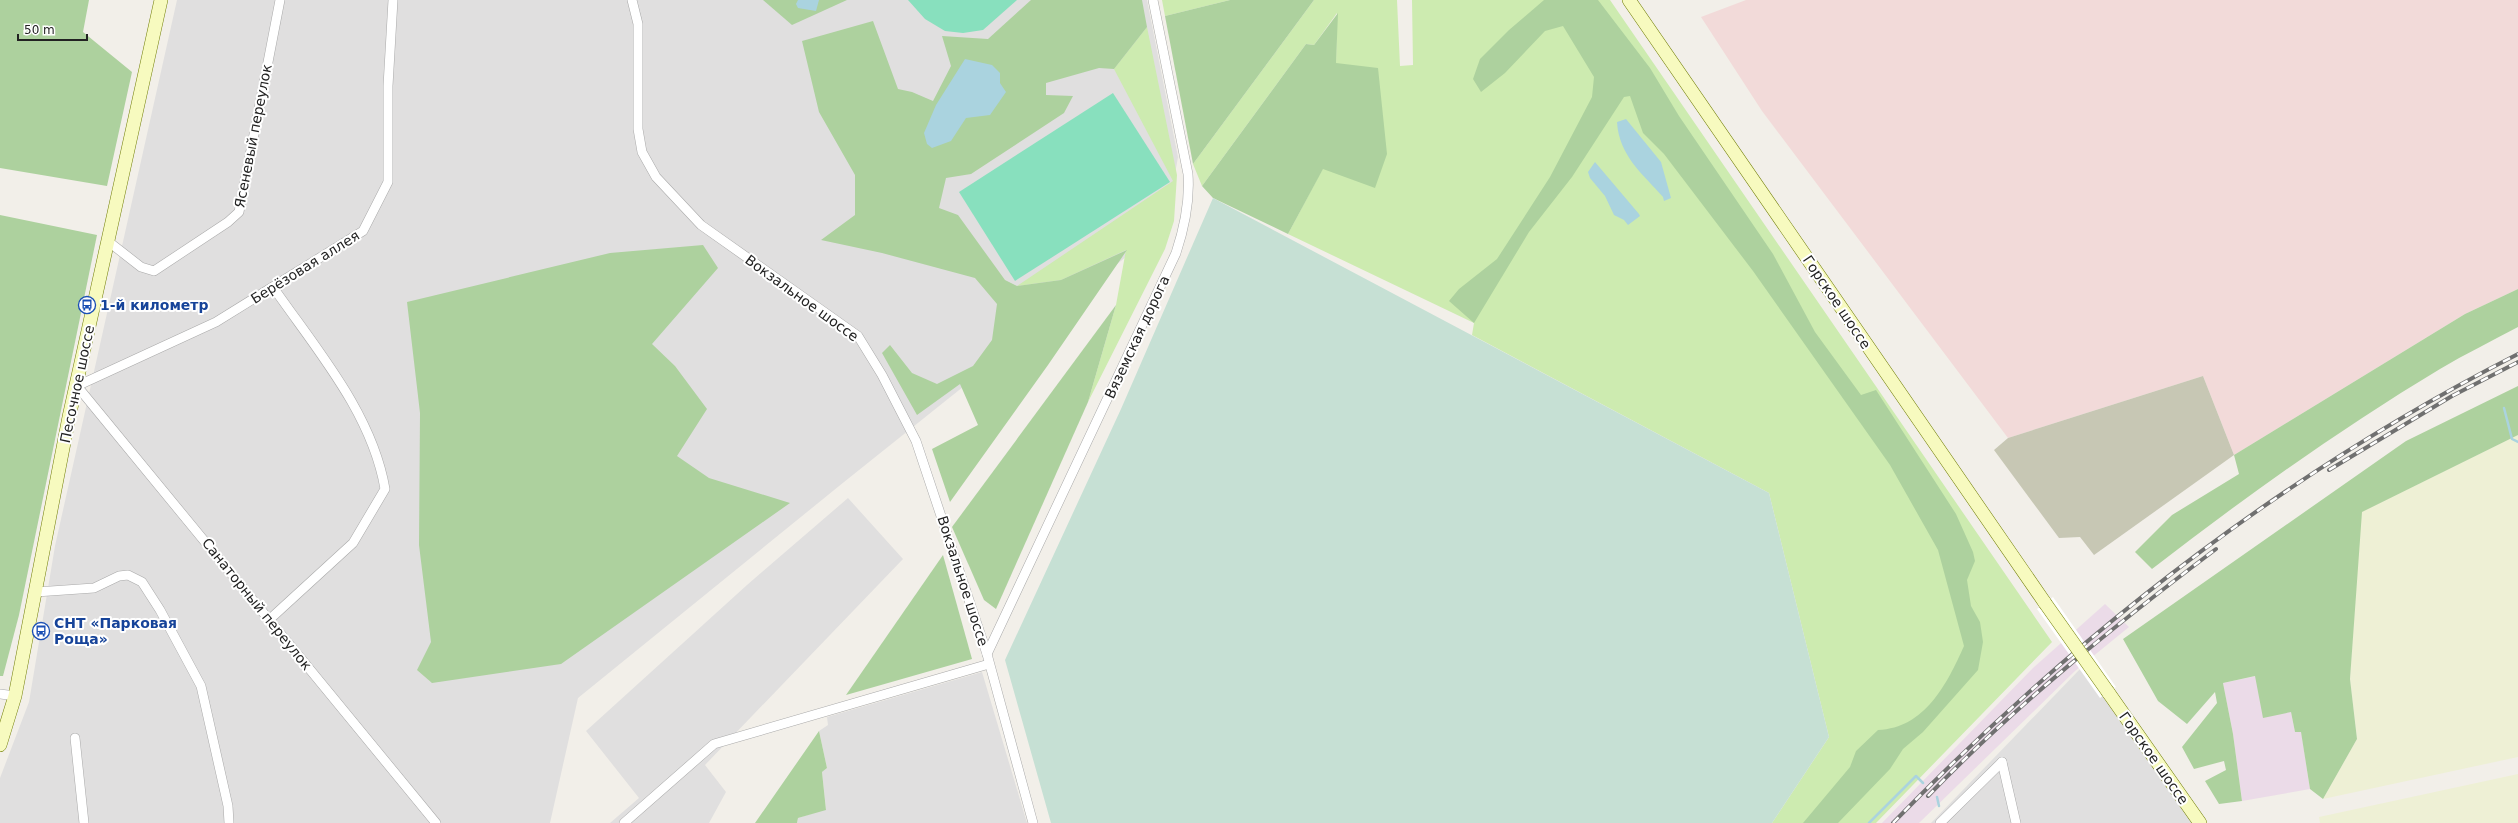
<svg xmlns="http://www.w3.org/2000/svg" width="2518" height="823" viewBox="0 0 2518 823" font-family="'DejaVu Sans',sans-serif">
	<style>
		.residential { fill: #e0dfdf }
		.commercial { fill: #f2dad9 }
		.industrial { fill: #ebdbe8 }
		.construction { fill: #c7c7b4 }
		.farmland { fill: #eef0d5 }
		.grass { fill: #cdebb0 }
		.forest { fill: #add19e }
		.wetland { fill: #c6e0d4 }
		.pitch { fill: #88e0be }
		.water { fill: #aad3df }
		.pier { fill: #fff }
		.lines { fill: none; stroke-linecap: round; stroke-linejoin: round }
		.stream { stroke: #aad3df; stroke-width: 2.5 }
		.minor-casing { stroke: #a9a9a9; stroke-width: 10 }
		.secondary-casing { stroke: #707d05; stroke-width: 14 }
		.minor { stroke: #fff; stroke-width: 9 }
		.secondary { stroke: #f7fabf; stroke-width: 13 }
		.rail-casing { stroke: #707070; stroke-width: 4 }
		.rail { stroke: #fff; stroke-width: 2.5; stroke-dasharray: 8; stroke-linecap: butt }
		.secondary-bridge-casing { stroke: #707d05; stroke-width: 14; stroke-linecap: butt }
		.secondary-bridge { stroke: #f7fabf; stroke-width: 13 }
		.labels { text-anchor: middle; stroke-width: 4; stroke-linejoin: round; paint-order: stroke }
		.street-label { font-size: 14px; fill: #222; stroke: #fff }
		.transit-label { font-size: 14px; font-weight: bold; fill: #164399; stroke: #fff; text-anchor: start }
	</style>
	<rect width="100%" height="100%" fill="#f2efe9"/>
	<g class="residential">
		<polygon points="177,0 1147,0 1178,157 1166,225 844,482 578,698 550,823 0,823 0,778 29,702 55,546"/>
		<polygon points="848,498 903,559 705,765 726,792 709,823 610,823 639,798 586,731 747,585"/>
		<polygon points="2082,667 2192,823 1931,823"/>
		<polygon points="982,672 1027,823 797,823 798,818 826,809 822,772 827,768 819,731 828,725 827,717"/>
	</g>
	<polygon class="commercial" points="1746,0 2518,0 2518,289 2465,314 2234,455 2203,376 2008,438 1762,111 1701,17"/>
	<g class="industrial">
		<polygon points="2105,604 2129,627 2075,671 1919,823 1882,823 2033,668"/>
		<polygon points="2256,676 2291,712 2295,732 2301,731 2310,789 2242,801 2233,734 2223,683"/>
	</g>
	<polygon class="construction" points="2203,376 2234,455 2094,555 2080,537 2059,538 1994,450 2008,438"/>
	<g class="farmland">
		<polygon points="2518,435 2518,757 2323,799 2357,739 2350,679 2361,512"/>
		<polygon points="2518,774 2518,823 2320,823 2319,817"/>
	</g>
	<g class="grass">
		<polygon points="1162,0 1230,0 1165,16"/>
		<polygon points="1314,0 1397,0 1400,66 1413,65 1412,0 1610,0 2052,642 1876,823 1772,823 1829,737 1769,493 1472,335 1474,323 1288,234 1323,168 1375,187 1336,63 1337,13 1314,45 1306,44 1202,186 1193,164"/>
		<polygon points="1147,27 1177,175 1174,221 1165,249 1088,402 1116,305 1126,250 1061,280 1017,286 1173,181 1114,69"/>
	</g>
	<g class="forest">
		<polygon points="0,0 89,0 83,32 132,72 107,186 0,168"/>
		<polygon points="763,0 847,0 792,25"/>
		<polygon points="1031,0 1142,0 1147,27 1114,69 1099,68 1046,83 1046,95 1073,96 1064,113 971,174 946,178 939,208 958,215 1005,280 1017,286 1061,280 1127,250 1048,365 950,502 932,449 978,425 960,384 917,415 882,353 890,345 912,373 937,384 973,366 992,340 997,304 975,278 882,253 821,240 855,215 855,175 819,112 802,41 873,21 898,89 912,92 933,101 951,66 942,36 988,39"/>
		<polygon points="1230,0 1314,0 1193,164 1165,16"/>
		<path d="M1544,0h54l52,68 29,48 94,138 42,78 46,63 15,-5 80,124 17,38 2,9 -8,19 4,26 9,16 3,20 -5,28 -55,62 -20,17 -13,20 -52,54h-35l47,-56 6,-16 22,-21c47,-2 69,-46 86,-84l-26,-96 -48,-85 -137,-194 -89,-117 -21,-21 -13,-37 -6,1 -52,80 -43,55 -55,91 -25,-22 10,-12 38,-30 53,-82 42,-80 2,-20 -31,-51 -18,5 -40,42 -24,19 -8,-13 7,-20 29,-29z"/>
		<polygon points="1338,13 1336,63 1378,68 1387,154 1375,188 1323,169 1288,234 1213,198 1202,186 1306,44 1314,45"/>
		<polygon points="0,215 97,235 19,615 3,676 0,676"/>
		<polygon points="703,245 718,268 652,344 675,366 707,409 677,456 709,478 790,503 561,664 432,683 417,670 431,642 419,545 420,413 407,302 610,253"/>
		<path d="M2518,289v38c-26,14 -53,27 -78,42 -100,60 -195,128 -288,200l-17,-17 37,-37 67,-41 -5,-19 231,-141z"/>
		<polygon points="1116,305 1088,402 996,609 984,600 952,527"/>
		<polygon points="2518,386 2518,435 2362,512 2350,679 2357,739 2323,799 2310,789 2301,732 2295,732 2291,712 2263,718 2255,676 2223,683 2233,734 2242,801 2219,804 2205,781 2226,770 2224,761 2194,769 2182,747 2217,703 2215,692 2187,724 2158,701 2123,639 2406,441"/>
		<polygon points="943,555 972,659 846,695"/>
		<polygon points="819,731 827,768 822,772 826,810 798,818 797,823 755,823"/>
	</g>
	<polygon class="wetland" points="1213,198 1769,493 1829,737 1772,823 1051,823 1005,660 1121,409"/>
	<g class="pitch">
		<polygon points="908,0 1017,0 983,30 963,33 945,31 925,19"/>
		<polygon points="1113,93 1170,182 1015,281 959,192"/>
	</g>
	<g class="water">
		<polygon points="798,0 819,0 816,11 798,8 796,4"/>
		<polygon points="965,59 992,65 1000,73 1000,83 1006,92 990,115 966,118 951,141 932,148 927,144 924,133 936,105"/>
		<path d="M1626,119l35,43 10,36 -7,3 -1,-4c-20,-23 -44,-41 -46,-75z"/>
		<polygon points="1595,162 1639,214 1640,216 1628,225 1624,220 1614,215 1605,196 1590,178 1588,172"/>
	</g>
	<polygon class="pier" points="2053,597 2116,687 2100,698 2037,609"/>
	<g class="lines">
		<g class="stream">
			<polyline points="2504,408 2512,439 2518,442"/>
			<polyline points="1937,797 1939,806"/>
			<polyline points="1869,823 1916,776 1923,783"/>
		</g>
		<g class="minor-casing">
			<g id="minor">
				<polyline points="393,0 388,86 388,182 363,231 216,322 77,386 436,823"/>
				<polyline points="632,0 638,24 638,129 642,152 656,177 701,225 858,336 882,375 916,441 987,654 1033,823"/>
				<polyline points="109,242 141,267 154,271 228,222 239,212 280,0"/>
				<polyline points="36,592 94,588 119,576 128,575 142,582 160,610 201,686 228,806 229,823"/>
				<path d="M270,619l83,-76 32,-54c-13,-76 -69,-140 -112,-202"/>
				<path d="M987,654l189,-401c9,-27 14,-52 12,-79l-35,-174"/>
				<polyline points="0,694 15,696"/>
				<polyline points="75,738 84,823"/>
				<polyline points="2002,762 2016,823"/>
				<polyline points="624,823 714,744 989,664"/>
				<polyline points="1940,823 2002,762"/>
			</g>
		</g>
		<g class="secondary-casing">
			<g id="secondary">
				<polyline points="1629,0 2045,603"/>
				<polyline points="2108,692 2200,823"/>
				<polyline points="0,745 15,696 69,417 161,0"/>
			</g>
		</g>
		<use href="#minor" class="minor"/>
		<use href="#secondary" class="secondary"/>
		<g class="rail-casing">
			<g id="rail">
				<polyline points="2329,470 2452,396 2518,362"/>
				<path d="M1928,796c88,-91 187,-171 288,-247"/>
				<path d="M1893,823c182,-188 392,-350 625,-469"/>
			</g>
		</g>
		<use href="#rail" class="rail"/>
		<g class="secondary-bridge-casing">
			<polyline id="secondary-bridge" points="2045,603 2108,692"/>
		</g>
		<use href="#secondary-bridge" class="secondary-bridge"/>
	</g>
	<defs>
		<g id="bus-ring" transform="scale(0.9)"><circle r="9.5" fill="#fff" stroke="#1a4fb4" stroke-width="1.5"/><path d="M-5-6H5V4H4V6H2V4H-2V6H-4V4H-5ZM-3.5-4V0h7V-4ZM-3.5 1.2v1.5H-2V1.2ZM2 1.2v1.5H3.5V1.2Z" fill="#1a4fb4"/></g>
	</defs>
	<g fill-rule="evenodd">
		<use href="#bus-ring" x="87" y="305"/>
		<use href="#bus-ring" x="41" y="631"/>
	</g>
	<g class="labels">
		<g class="street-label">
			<text transform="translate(253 136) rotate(-79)" y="5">Ясеневый переулок</text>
			<text transform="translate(305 267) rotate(-32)" y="5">Берёзовая аллея</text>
			<text transform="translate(802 298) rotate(36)" y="5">Вокзальное шоссе</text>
			<text transform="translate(1837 302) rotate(56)" y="5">Горское шоссе</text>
			<text transform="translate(1137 337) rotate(-65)" y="5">Вяземская дорога</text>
			<text transform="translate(77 384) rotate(-78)" y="5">Песочное шоссе</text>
			<text transform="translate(963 581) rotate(72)" y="5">Вокзальное шоссе</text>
			<text transform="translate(257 604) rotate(51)" y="5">Санаторный переулок</text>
			<text transform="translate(2154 758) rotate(55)" y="5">Горское шоссе</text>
		</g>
		<g class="transit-label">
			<text x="100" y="310">1-й километр</text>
			<text x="54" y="628">СНТ «Парковая<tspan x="54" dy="16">Роща»</tspan></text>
		</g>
	</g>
	<path d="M18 34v6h69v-6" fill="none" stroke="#222222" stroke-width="2"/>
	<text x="24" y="34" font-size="12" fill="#222222" stroke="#ffffff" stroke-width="3" paint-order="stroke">50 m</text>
</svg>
